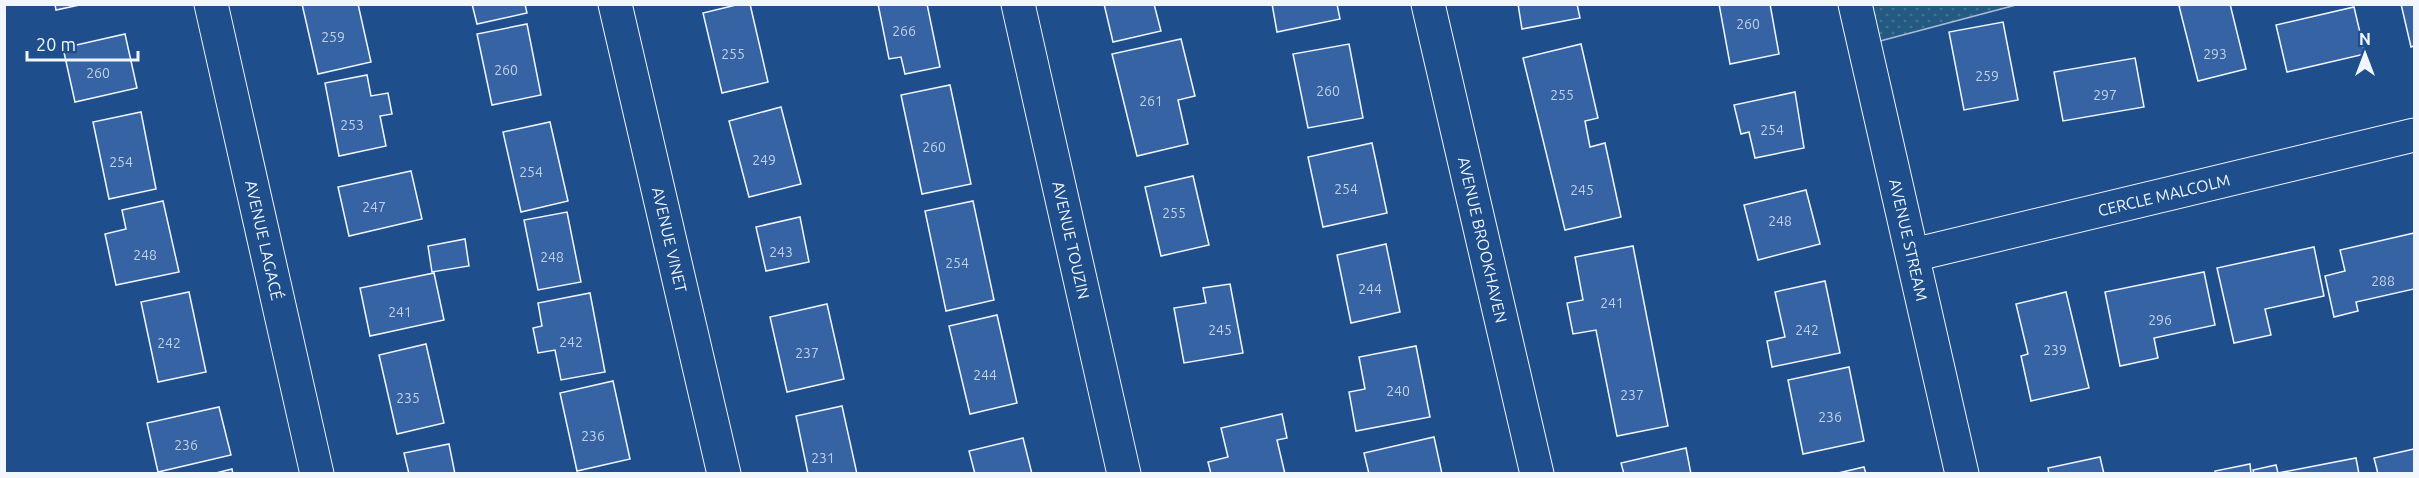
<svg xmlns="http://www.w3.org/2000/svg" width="2419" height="478" viewBox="0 0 2419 478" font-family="Ubuntu,sans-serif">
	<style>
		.green { fill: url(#green-dots); stroke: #a8bbd7; stroke-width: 1.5 }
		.building { fill: #3563a3; stroke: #f2f6ff; stroke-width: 1.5 }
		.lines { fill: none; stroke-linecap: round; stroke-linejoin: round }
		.street-casing { stroke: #f2f6ff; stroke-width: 35 }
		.street { stroke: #1f4e8c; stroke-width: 33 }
		.labels { text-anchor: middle; stroke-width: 4.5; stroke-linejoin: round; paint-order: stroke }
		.number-label { font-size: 14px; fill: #c3d1e8 }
		.street-label { font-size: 16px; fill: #f2f6ff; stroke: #1f4e8c }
	</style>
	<defs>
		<pattern id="green-dots" width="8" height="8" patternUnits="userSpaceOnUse" patternTransform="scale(1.5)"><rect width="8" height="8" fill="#245a82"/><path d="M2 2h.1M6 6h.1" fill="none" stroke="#447295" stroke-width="1.8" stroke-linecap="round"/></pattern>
	</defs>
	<rect width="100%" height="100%" fill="#1f4e8c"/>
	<polygon class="green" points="1857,4 2016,5 1865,45"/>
	<g class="building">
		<polygon points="55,4 84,4 56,10"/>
		<polygon points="302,4 358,4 371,62 318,74"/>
		<polygon points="472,4 525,4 527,13 477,24"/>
		<polygon points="740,4 750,4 768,82 722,93 703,13"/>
		<polygon points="878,4 927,4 940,67 905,74 901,57 889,59"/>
		<polygon points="1104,4 1154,4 1161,31 1113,42"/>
		<polygon points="1272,4 1337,4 1340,19 1277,32"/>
		<polygon points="1518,4 1577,4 1580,18 1522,29"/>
		<polygon points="1719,4 1770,4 1779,54 1730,64"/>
		<polygon points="2186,4 2230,4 2246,69 2198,81 2179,6"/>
		<polygon points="2401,4 2414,4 2414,46 2411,47"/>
		<polygon points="2354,7 2365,54 2287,72 2276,25"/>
		<polygon points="2003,22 2018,100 1964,110 1949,32"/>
		<polygon points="527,24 541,95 492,105 477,34"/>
		<polygon points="125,34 137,88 75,102 63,48"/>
		<polygon points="1181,39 1195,96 1178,100 1188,144 1137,156 1112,54"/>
		<polygon points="1349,44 1363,118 1308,128 1293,54"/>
		<polygon points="1581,44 1598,118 1585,121 1590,147 1605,143 1621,217 1565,230 1523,58"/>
		<polygon points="2135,58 2144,107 2063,121 2054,72"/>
		<polygon points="367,75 371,96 388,93 392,114 380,116 386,146 339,156 325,83"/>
		<polygon points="950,85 971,184 922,194 901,95"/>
		<polygon points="1795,92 1804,148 1755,158 1749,132 1741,134 1734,105"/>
		<polygon points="781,107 801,184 749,197 729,121"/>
		<polygon points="141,112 156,189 109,199 93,122"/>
		<polygon points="550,122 568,201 521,212 503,132"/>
		<polygon points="1372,143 1387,213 1323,227 1308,157"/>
		<polygon points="411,171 422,219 349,236 338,187"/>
		<polygon points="1193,176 1209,245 1161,256 1145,187"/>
		<polygon points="1806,190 1820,244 1758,260 1744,205"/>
		<polygon points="163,201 179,272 116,285 105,234 126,229 122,210"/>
		<polygon points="973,201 994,300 946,311 925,211"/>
		<polygon points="567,212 581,282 538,290 524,220"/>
		<polygon points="800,217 809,262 766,271 756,227"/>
		<polygon points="2414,233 2414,289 2356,302 2358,311 2334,317 2325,276 2345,271 2340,250"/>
		<polygon points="465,239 469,266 432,272 428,246"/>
		<polygon points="1386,244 1400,312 1351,323 1337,255"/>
		<polygon points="1633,246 1668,426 1617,436 1596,330 1573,334 1567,303 1583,300 1575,257"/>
		<polygon points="2314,247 2324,296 2265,309 2271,335 2234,343 2217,268"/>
		<polygon points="2204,272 2215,325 2154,338 2158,358 2120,366 2105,292"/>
		<polygon points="434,273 444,320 370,336 360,288"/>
		<polygon points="1825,281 1840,353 1772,367 1767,341 1785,337 1775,292"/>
		<polygon points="1230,284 1243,353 1184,363 1174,308 1206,303 1203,288"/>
		<polygon points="189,292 206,372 158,382 141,302"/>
		<polygon points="2066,292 2089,388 2031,401 2021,356 2028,354 2016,304"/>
		<polygon points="590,293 605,372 561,380 555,350 538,353 533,328 542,326 538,303"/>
		<polygon points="827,304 844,379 787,392 770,317"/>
		<polygon points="997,315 1017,403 970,414 949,326"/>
		<polygon points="426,344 444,423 397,434 379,355"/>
		<polygon points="1416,346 1430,417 1356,431 1349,392 1365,389 1359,357"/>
		<polygon points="1849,367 1864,441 1803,454 1788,380"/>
		<polygon points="613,381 630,459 577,471 560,393"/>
		<polygon points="842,406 857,474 808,474 796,416"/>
		<polygon points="219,407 231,455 158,472 147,423"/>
		<polygon points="1282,414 1287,438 1277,440 1285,474 1211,474 1208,462 1228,457 1221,428"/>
		<polygon points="1434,437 1442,474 1369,474 1364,453"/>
		<polygon points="1023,438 1032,474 975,474 969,451"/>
		<polygon points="449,444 455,474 409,474 404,453"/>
		<polygon points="1686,448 1691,474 1624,474 1621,463"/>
		<polygon points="2414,449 2414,474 2378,474 2374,458"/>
		<polygon points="2100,457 2104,474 2049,474 2048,468"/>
		<polygon points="2356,458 2359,474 2254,474 2253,470 2276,465 2278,473"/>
		<polygon points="2250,464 2251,474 2215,474 2215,471"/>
		<polygon points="1864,467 1866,474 1834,474"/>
		<polygon points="232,469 233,474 212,474"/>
	</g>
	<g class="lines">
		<g class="street-casing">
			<g id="street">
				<path id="s1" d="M211,4l106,470"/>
				<path id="s2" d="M615,4l109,470"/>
				<path id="s3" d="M1018,4l106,470"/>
				<path id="s4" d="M1428,4l109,470"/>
				<path id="s5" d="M1855,4l107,470"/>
				<path id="s6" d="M1913,255l501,-120"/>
			</g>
		</g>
		<use href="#street" class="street"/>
	</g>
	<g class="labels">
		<g class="number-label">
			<text x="1748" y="29">260</text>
			<text x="904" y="36">266</text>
			<text x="333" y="42">259</text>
			<text x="733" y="59">255</text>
			<text x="2215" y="59">293</text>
			<text x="506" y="75">260</text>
			<text x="98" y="78">260</text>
			<text x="1987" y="81">259</text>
			<text x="1328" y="96">260</text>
			<text x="1562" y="100">255</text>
			<text x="2105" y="100">297</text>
			<text x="1151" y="106">261</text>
			<text x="352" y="130">253</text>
			<text x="1772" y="135">254</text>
			<text x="934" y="152">260</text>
			<text x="764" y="165">249</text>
			<text x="121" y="167">254</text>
			<text x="531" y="177">254</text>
			<text x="1346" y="194">254</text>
			<text x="1582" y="195">245</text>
			<text x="374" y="212">247</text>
			<text x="1174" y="218">255</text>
			<text x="1780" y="226">248</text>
			<text x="781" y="257">243</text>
			<text x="145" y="260">248</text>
			<text x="552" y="262">248</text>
			<text x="957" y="268">254</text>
			<text x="2383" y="286">288</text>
			<text x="1370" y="294">244</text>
			<text x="1612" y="308">241</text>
			<text x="400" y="317">241</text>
			<text x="2160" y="325">296</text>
			<text x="1220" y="335">245</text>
			<text x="1807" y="335">242</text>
			<text x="571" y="347">242</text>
			<text x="169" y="348">242</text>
			<text x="2055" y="355">239</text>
			<text x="807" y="358">237</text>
			<text x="985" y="380">244</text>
			<text x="1398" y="396">240</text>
			<text x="1632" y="400">237</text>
			<text x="408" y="403">235</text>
			<text x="1830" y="422">236</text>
			<text x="593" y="441">236</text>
			<text x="186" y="450">236</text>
			<text x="823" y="463">231</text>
		</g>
		<g class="street-label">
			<text dy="6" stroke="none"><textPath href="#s6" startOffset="258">CERCLE MALCOLM</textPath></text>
			<text dy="6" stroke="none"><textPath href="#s1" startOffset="242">AVENUE LAGACÉ</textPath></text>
			<text dy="6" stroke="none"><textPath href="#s2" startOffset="242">AVENUE VINET</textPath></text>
			<text dy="6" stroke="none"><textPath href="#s3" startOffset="242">AVENUE TOUZIN</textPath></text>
			<text dy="6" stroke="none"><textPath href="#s4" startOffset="242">AVENUE BROOKHAVEN</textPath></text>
			<text dy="6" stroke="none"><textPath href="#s5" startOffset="242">AVENUE STREAM</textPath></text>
		</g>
	</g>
	<rect width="2419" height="478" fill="none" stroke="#f2f6ff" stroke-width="12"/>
	<g transform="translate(2365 54)" stroke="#1f4e8c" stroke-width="4.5" paint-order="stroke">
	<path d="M0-4.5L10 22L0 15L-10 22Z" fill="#f2f6ff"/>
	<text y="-9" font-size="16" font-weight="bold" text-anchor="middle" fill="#f2f6ff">N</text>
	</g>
	<path d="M27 51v9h111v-9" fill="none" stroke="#f2f6ff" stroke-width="3"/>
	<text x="36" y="51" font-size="18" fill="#f2f6ff" stroke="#1f4e8c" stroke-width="4.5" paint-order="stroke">20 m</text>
</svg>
